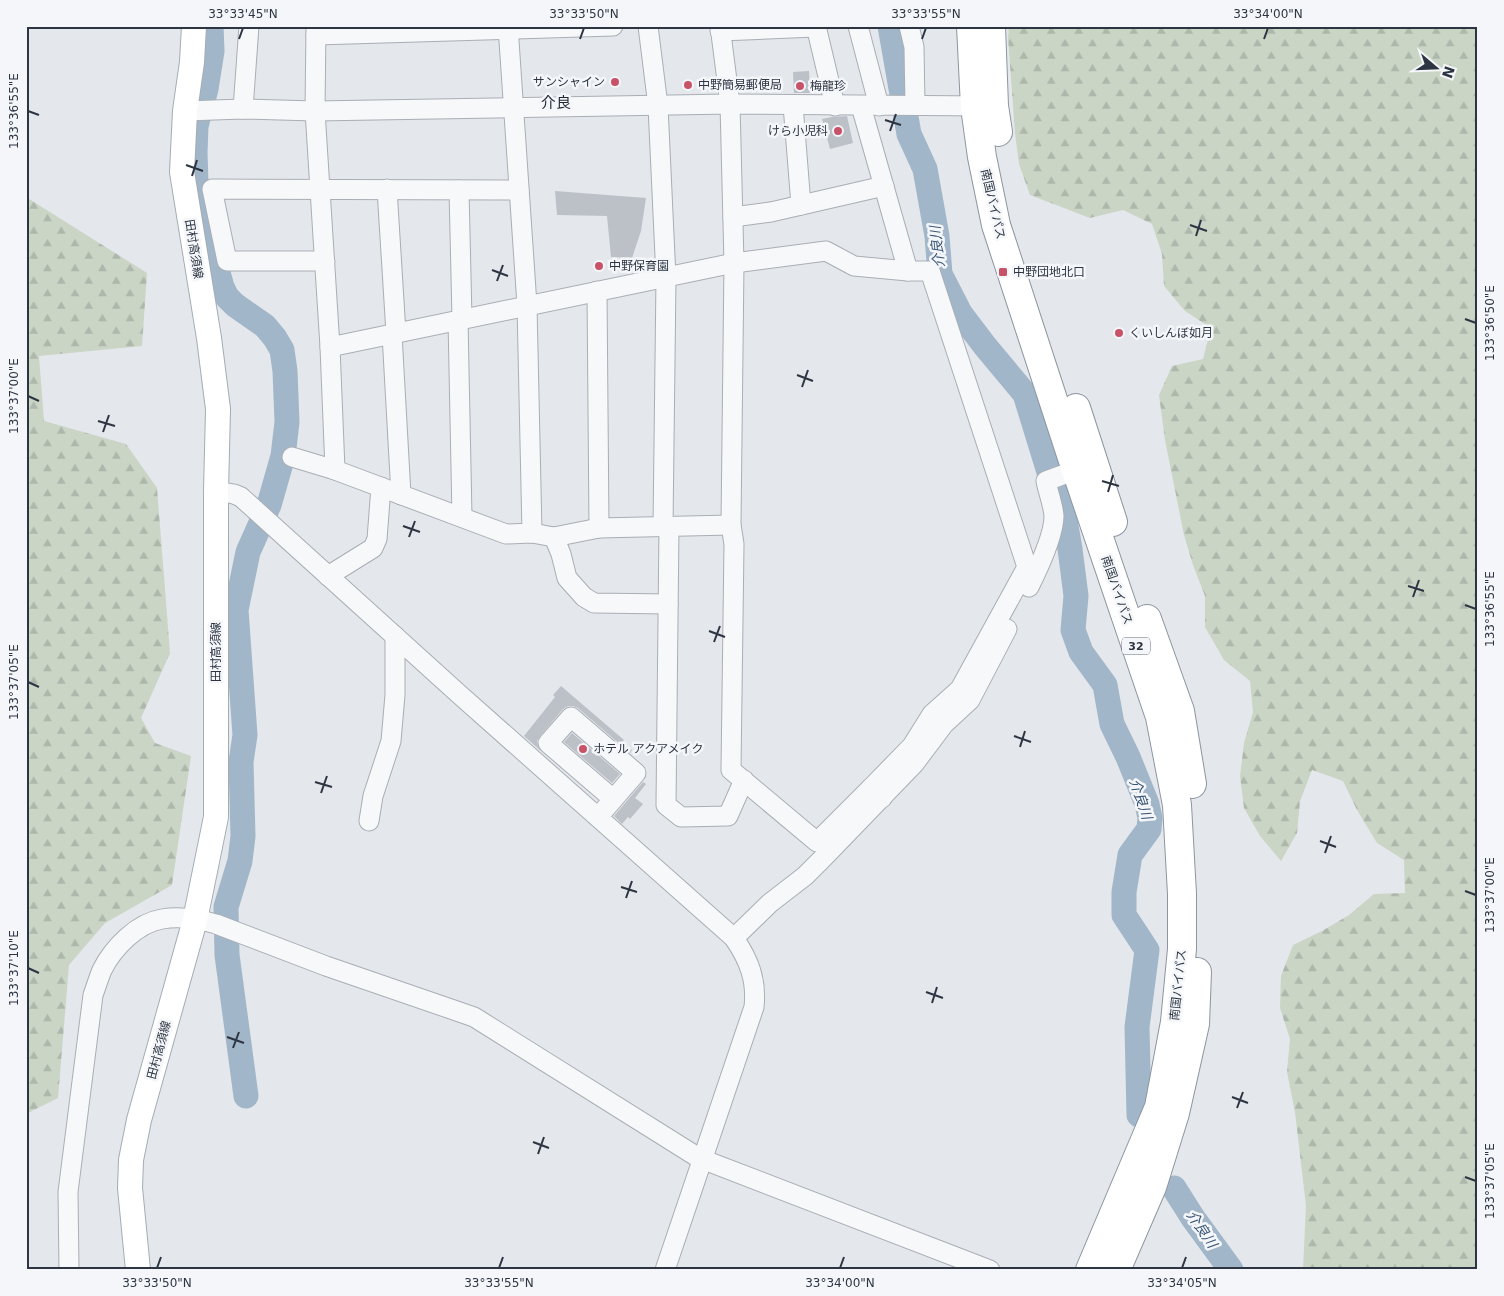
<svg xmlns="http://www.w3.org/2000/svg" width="1504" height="1296" viewBox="0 0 1504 1296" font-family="'DejaVu Sans','Noto Sans JP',sans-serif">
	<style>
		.forest { fill: url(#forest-firs) }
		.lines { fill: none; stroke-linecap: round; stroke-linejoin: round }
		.river { stroke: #a2b6c9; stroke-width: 25 }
		.building { fill: #bcc1c8 }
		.minor-casing { stroke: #a9aeb5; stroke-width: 21 }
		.major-casing { stroke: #a4acb6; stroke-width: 26 }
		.highway-casing { stroke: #8d95a1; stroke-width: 30 }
		.minor { stroke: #f7f8fa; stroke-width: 19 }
		.major { stroke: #fff; stroke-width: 24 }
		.highway { stroke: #fff; stroke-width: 28 }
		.ticks { fill: none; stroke: #2d3543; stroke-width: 2 }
		.poi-dot { fill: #c85267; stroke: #f4f6f9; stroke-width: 2 }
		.labels { text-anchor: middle; stroke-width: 5; stroke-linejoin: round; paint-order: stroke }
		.shield { fill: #f4f6f9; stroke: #696f7a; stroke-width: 1 }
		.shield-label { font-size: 11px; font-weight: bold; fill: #2d3543 }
		.poi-label { font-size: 12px; fill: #2d3543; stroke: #f4f6f9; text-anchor: start }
		.street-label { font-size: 12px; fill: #2d3543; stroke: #f4f6f9 }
		.water-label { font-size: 14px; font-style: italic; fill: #395575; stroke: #f4f6f9 }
		.quarter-label { font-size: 15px; fill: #1f2734; stroke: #f4f6f9 }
		.neatline { fill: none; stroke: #2d3543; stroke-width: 2 }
		.ticks-label { font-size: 12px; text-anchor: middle; fill: #2d3543 }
	</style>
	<defs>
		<pattern id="forest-firs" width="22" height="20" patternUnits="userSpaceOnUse" patternTransform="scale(1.25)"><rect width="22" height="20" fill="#cad5c6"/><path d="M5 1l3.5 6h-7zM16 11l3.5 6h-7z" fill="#aeb7ab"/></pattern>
	</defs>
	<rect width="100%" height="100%" fill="#e4e7eb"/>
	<g class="forest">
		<polygon points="1009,26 1478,26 1478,1270 1303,1270 1306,1206 1295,1112 1287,1072 1290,1039 1280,1008 1281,976 1293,945 1322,931 1349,915 1374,894 1405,893 1404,860 1377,843 1357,810 1343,781 1312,770 1300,801 1297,833 1281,861 1260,836 1244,808 1240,776 1244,743 1253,712 1250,681 1224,660 1205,627 1205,596 1193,565 1184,535 1165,440 1159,395 1172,366 1203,359 1211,328 1185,311 1164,286 1162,254 1152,224 1123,210 1090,218 1030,195 1019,164 1015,133 1008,37"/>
		<polygon points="26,197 147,273 142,346 39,356 44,421 126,444 157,488 170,653 141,718 155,743 191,756 172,885 105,923 69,965 58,1098 26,1114"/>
	</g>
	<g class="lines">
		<g class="river">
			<polyline points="211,26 212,51 206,89 196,126 195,153 196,183 207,233 222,287 227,297 235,305 265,326 275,338 282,350 285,371 287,422 283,456 269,505 248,552 236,610 245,735 241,762 243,836 240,861 226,907 227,955 246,1096"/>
			<polyline points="890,26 909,134 925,169 937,236 940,274 960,313 985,346 1025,394 1049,472"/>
			<polyline points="1055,484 1062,503 1070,549 1076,596 1073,630 1081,652 1105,685 1112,724 1128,757 1147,804 1150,818 1149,829 1130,855 1124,892 1124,915 1147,950 1137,1027 1139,1115"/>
			<polyline points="1174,1188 1193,1218 1231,1270"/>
		</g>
	</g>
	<g class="building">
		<polygon points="809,71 810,93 794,93 793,72"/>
		<polygon points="847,116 853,143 830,149 822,119 832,117"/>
		<polygon points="555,191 646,198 641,231 632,258 611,257 607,216 557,215"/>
		<polygon points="561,686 624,740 622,742 632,750 630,753 578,708 573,706 568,706 563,709 540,736 537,741 538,747 541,751 524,736 555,697 553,695"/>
		<polygon points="572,733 620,774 612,783 564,742"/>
		<polygon points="643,782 646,784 635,798 643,804 630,819 628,817 622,824 614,816"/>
	</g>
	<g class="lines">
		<g class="minor-casing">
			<g id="minor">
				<polyline points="316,26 315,111 330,347 335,470 506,534 532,533 554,537 599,528 731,525"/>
				<polyline points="508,26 527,305 532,533"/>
				<polyline points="648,26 658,106 666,278 663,527"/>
				<polyline points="720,26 730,104 734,263 731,525 734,544 731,770 817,842 871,788 882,798"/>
				<polyline points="816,26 835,106"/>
				<polyline points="858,26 879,106"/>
				<polyline points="909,26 914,47 915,105"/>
				<polyline points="720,31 816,27"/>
				<polyline points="316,35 613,26"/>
				<polyline points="793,105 801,205"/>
				<polyline points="861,106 908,271"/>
				<polyline points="243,109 249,26"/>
				<polyline points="185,111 243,109 315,111 730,104 985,106"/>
				<polyline points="387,189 396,333"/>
				<polyline points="459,190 462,319"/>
				<polyline points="733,217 771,212 884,186"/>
				<polyline points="325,261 227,261 212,189 519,190"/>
				<polyline points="597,291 599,528"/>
				<polyline points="458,320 462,517"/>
				<polyline points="392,334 401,495"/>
				<polyline points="330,347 734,263 826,251 854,266 908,271 930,271 1027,567 960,689 932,714 912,746 871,788"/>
				<polyline points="292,457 335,470"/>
				<path d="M216,491l18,3 7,3 219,198 274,243c15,22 23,42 20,69l-89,263"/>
				<polyline points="669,526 666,805 681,817 728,816 744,780"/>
				<polyline points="554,537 561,554 567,578 584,597 594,603 668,604"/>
				<polyline points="328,576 373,548 377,539 381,487"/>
				<path d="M1029,587c9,-18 25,-51 25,-71 -1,-12 -6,-24 -8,-35l30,-11"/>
				<polyline points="598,817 636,773 571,717 548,743 613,799"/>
				<polyline points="369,821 373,796 391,741 395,695 395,636"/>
				<polyline points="734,938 770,903 805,876 824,857 914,764 944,724 970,700 1007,629"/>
				<path d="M69,1270l-1,-78 25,-197c3,-8 6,-18 9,-25 11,-22 35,-47 60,-51 17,-3 37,0 54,5l110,42 148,51 225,141 291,112"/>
			</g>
		</g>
		<g class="major-casing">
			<polyline id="major" points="138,1270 130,1188 131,1160 139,1120 195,920 216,817 216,491 218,409 209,338 182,172 185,111 192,62 194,26"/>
		</g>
		<g class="highway-casing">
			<g id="highway">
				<polyline points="971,26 975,107 982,157 996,225 1076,470 1160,717 1177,805 1182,894 1182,949 1175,1022 1159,1107 1090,1270"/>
				<polyline points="991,26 994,106 998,132"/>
				<polyline points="1076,408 1113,522"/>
				<polyline points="1147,619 1180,711 1192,784"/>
				<polyline points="1116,1270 1152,1187 1175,1113 1195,1024 1197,972"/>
			</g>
		</g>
		<use href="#minor" class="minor"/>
		<use href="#major" class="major"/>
		<use href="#highway" class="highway"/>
	</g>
	<path class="ticks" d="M239,39l4,-11M580,39l4,-11M922,39l4,-11M1264,39l4,-11M28,111l11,4M885,120l16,5M890,131l6,-17M186,165l17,6M192,176l5,-16M1190,225l17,6M1196,236l5,-16M492,270l16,6M497,281l6,-16M1465,319l11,4M797,375l16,6M802,387l6,-17M28,396l11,5M98,421l17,5M103,432l6,-17M1102,481l17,5M1108,492l5,-17M403,526l17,6M409,537l6,-16M1408,586l16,5M1413,597l6,-17M1465,605l11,4M709,631l16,6M714,642l6,-16M28,682l11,5M1014,736l17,6M1020,747l5,-16M315,782l17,5M321,793l6,-17M1320,841l16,6M1325,853l6,-17M621,887l16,5M1465,891l11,4M626,898l6,-17M28,968l11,5M926,992l17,6M932,1003l5,-16M227,1037l17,6M233,1048l6,-16M1232,1097l16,6M1237,1108l6,-16M533,1142l16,6M538,1154l6,-17M1465,1177l11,4M157,1268l4,-11M499,1268l4,-11M840,1268l4,-11M1182,1268l4,-11"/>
	<g class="poi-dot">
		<circle cx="615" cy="82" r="5"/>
		<circle cx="688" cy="85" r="5"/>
		<circle cx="800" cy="86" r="5"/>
		<circle cx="838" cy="131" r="5"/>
		<circle cx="599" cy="266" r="5"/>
		<rect x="998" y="267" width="10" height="10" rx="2.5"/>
		<circle cx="1119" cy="333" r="5"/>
		<circle cx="583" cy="749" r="5"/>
	</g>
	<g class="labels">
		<rect class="shield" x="1122" y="637.5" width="28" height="17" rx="4"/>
		<g class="shield-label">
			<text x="1136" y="650">32</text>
		</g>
		<g class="poi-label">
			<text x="605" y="86" text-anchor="end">サンシャイン</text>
			<text x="698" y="89">中野簡易郵便局</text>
			<text x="810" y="90">梅龍珍</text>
			<text x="828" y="135" text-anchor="end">けら小児科</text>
			<text x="609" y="270">中野保育園</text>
			<text x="1013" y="276">中野団地北口</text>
			<text x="1129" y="337">くいしんぼ如月</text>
			<text x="593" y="753">ホテル アクアメイク</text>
		</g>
		<g class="street-label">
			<text transform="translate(993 204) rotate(77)" y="4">南国バイパス</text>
			<text transform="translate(194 249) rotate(81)" y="4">田村高須線</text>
			<text transform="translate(1117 590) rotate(71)" y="4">南国バイパス</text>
			<text transform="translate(216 652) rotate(-90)" y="4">田村高須線</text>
			<text transform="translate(1178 985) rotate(-84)" y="4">南国バイパス</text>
			<text transform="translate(159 1050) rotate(-75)" y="4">田村高須線</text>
		</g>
		<g class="water-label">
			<text transform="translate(937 247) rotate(-96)" y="5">介良川</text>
			<text transform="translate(1141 799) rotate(71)" y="5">介良川</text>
			<text transform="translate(1202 1229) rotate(56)" y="5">介良川</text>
		</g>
		<g class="quarter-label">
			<text x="556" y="108">介良</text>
		</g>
	</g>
	<rect width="1504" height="1296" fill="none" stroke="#f4f6f9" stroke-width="55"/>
	<g transform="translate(1436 68) rotate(109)" stroke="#f4f6f9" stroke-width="4" paint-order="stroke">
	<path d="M0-4L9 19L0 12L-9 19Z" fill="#2d3543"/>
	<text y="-8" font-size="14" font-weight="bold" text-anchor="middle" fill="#2d3543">N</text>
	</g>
	<rect x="28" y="28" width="1448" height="1240" class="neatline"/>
	<g class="ticks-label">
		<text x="243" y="18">33°33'45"N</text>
		<text x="584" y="18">33°33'50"N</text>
		<text x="926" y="18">33°33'55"N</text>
		<text x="1268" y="18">33°34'00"N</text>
		<text transform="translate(14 111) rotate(-90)" y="4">133°36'55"E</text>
		<text transform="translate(1490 323) rotate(-90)" y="4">133°36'50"E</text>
		<text transform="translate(14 396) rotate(-90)" y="4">133°37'00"E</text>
		<text transform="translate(1490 609) rotate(-90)" y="4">133°36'55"E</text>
		<text transform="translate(14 682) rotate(-90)" y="4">133°37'05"E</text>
		<text transform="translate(1490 895) rotate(-90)" y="4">133°37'00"E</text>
		<text transform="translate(14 968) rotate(-90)" y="4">133°37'10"E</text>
		<text transform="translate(1490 1181) rotate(-90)" y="4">133°37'05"E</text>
		<text x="157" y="1287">33°33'50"N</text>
		<text x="499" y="1287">33°33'55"N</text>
		<text x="840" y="1287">33°34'00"N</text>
		<text x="1182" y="1287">33°34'05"N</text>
	</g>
</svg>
